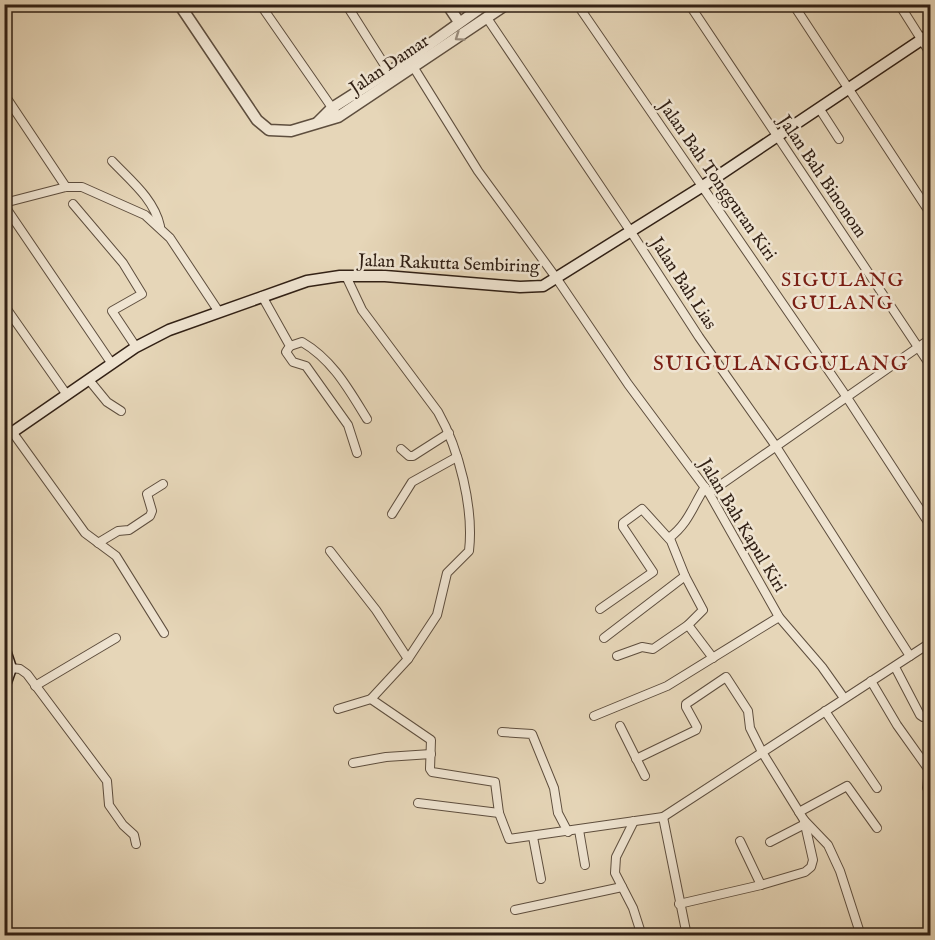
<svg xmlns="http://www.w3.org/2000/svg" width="935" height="940" viewBox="0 0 935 940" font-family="'IM FELL English',serif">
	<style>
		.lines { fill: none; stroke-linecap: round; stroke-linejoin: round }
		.minor-casing { stroke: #5e4e3e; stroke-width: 10 }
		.tertiary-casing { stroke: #5e4e3e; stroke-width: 13 }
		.secondary-casing { stroke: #312015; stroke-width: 13 }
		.minor { stroke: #efe4d1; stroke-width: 8 }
		.tertiary { stroke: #efe4d1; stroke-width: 10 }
		.secondary { stroke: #efe4d1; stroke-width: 10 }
		.oneway { stroke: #9a8c7c }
		.labels { text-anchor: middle; stroke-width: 5; stroke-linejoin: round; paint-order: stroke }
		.street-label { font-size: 18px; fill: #312015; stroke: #efe4d1 }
		.neighbourhood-label { font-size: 20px; letter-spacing: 1.5px; fill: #7a1f14; stroke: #efe4d1 }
		.quarter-label { font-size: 21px; letter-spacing: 1.5px; fill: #7a1f14; stroke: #efe4d1 }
	</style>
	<rect width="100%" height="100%" fill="#e6d6b8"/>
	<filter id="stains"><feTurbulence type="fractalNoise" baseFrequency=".00333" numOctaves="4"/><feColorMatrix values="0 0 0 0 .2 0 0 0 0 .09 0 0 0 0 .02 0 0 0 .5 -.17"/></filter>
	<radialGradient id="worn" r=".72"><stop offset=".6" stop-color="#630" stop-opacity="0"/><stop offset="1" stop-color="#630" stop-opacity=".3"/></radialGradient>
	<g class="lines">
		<g class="minor-casing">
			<g id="minor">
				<polyline points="260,4 335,112"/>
				<polyline points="346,4 389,72"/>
				<polyline points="577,4 846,396 930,525"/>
				<polyline points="689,4 930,365"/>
				<polyline points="793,4 930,213"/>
				<polyline points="899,4 930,53"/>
				<polyline points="487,18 631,232 699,337 775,445 910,656"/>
				<polyline points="414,68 478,171 557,279 628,384 709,493 779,617 822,667 844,698"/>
				<polyline points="4,94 66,187"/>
				<polyline points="819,108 839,139"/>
				<path d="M112,161c19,20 42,38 48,65"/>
				<polyline points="4,203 66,187 82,187 145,215 170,238 219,312"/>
				<polyline points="73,204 123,263 142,294 112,311 136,347"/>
				<polyline points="4,205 112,364"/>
				<path d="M346,276l16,34 76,102c21,37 36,96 31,139l-22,22 -10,42 -29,44 -37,40 60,41 -1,29 2,3 63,10 4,31 10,26 154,-22 267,-174"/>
				<polyline points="262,296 290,346 286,352 293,362 306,366 348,425 357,453"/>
				<polyline points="4,305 67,395"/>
				<path d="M290,346l12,-4c31,18 47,48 65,77"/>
				<polyline points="89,380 107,402 121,411"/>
				<polyline points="13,433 85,533 116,556 164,633"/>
				<polyline points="401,449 409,456 413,456 449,433"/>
				<polyline points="709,493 930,339"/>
				<polyline points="392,514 412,482 457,457"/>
				<path d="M669,538c19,-14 24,-32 36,-51"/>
				<polyline points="98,543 118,531 129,530 150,516 152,511 147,494 163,484"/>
				<polyline points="330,551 376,610 408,659"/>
				<polyline points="600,609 653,572 623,527 623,523 642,509 671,541 685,576 703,610 688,625 713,658"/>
				<polyline points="604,638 685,576"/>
				<polyline points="617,656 642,647 653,649 688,625"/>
				<polyline points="895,667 920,715 923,717 930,716"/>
				<polyline points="11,668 20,669 27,674 107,781 109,805 123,825 134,835 136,844"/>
				<polyline points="871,681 897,725 929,770 927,788"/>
				<polyline points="35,686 116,638"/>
				<polyline points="338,709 371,699"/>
				<polyline points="825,711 877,788"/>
				<polyline points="594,716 667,686 779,617"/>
				<polyline points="620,726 645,776"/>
				<polyline points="502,732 532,734 554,788 558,813 568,832"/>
				<polyline points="636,759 696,730 697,727 686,707 686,704 726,677 748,711 750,728 762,752 804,820 828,845 840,871 861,936"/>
				<polyline points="353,763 386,757 431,754"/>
				<polyline points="418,803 499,813"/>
				<polyline points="799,812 847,786 877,828"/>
				<polyline points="663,817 687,936"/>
				<polyline points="634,821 616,857 615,873 633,908 642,936"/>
				<polyline points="579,830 585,865"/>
				<polyline points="533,837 541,879"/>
				<polyline points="740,841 761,885"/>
				<polyline points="770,842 805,824"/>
				<polyline points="679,904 761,885 805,872 811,867 813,860 804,820"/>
				<polyline points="515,910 622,887"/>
			</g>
		</g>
		<g class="tertiary-casing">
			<g id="tertiary">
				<polyline points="179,4 257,120 269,130 291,131 338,117 507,4"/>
				<polyline points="447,4 459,22"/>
				<polyline points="318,122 332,108 409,59 486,4"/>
			</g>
		</g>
		<g class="secondary-casing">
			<g id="secondary">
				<polyline points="4,438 136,347 169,330 307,281 340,276 385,276 520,287 543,286 703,186 930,34"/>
				<polyline points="4,647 11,668 4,688"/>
			</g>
		</g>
		<use href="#minor" class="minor"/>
		<use href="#tertiary" class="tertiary"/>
		<use href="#secondary" class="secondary"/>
	</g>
	<defs><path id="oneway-chevron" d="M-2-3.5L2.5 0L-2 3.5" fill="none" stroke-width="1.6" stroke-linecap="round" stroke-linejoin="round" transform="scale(1.5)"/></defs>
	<use class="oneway" href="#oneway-chevron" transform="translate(459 37) rotate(145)"/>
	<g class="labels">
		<g class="street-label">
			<text transform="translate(389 64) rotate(-34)" y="6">Jalan Damar</text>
			<text transform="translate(823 176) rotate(56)" y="6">Jalan Bah Binonom</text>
			<text transform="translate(718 180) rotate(55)" y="6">Jalan Bah Tongguran Kiri</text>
			<text transform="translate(449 263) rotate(2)" y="6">Jalan Rakutta Sembiring</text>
			<text transform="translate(684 283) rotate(57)" y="6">Jalan Bah Lias</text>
			<text transform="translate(743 525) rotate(59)" y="6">Jalan Bah Kapul Kiri</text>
		</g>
		<g class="neighbourhood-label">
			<text x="843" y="286">SIGULANG<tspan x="843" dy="23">GULANG</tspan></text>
		</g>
		<g class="quarter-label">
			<text x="781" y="370">SUIGULANGGULANG</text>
		</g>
	</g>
	<rect width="935" height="940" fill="none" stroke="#e6d6b8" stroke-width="24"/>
	<rect x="6" y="6" width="923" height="928" fill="none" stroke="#312015" stroke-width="3"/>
	<rect x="12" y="12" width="911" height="916" fill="none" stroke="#312015" stroke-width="1.5"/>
	<rect width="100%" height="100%" filter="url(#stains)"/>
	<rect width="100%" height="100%" fill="url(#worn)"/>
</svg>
